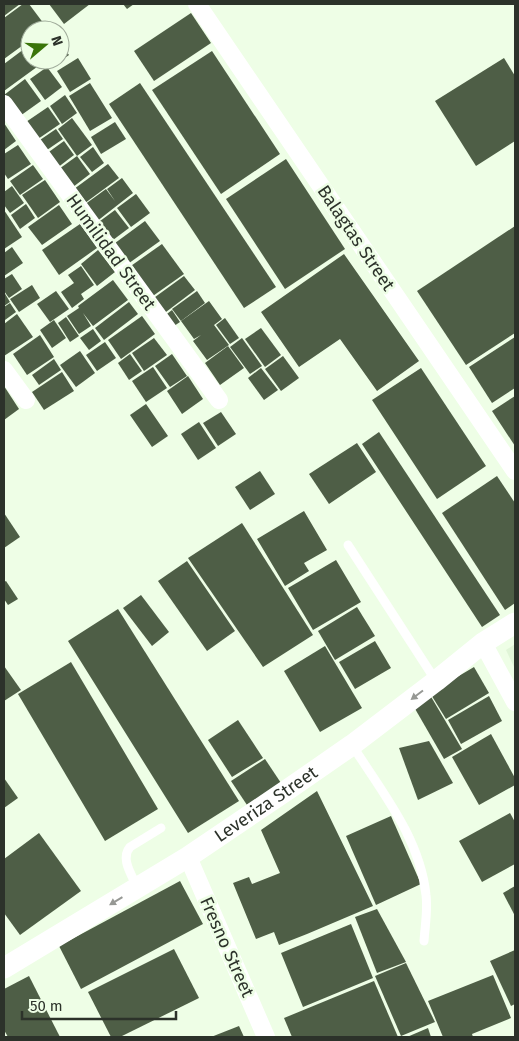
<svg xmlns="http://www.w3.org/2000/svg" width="519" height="1041" viewBox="0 0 519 1041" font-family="'Fira Sans',sans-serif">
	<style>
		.built { fill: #e0f5d7 }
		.building { fill: #4e5e46 }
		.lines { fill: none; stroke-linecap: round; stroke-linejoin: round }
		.service { stroke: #fff; stroke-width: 9 }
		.minor { stroke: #fff; stroke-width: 18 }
		.tertiary { stroke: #fff; stroke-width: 21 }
		.oneway { fill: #969894 }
		.labels { text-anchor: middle; stroke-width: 5; stroke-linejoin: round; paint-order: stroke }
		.street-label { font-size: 18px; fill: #2c322a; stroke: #eefee6 }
	</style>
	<rect width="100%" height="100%" fill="#eefee6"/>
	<polygon class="built" points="515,644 515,669 506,650"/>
	<g class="building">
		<polygon points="4,4 20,4 4,16"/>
		<polygon points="23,4 29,4 47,28 44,30 30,30 30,40 4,59 4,18"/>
		<polygon points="49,4 90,4 64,24"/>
		<polygon points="123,4 134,4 127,9"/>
		<polygon points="191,13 211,43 154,81 134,51"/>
		<polygon points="60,43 69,55 52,67 46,60 60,60"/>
		<polygon points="28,46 30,49 30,60 38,60 41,64 4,91 4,64"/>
		<polygon points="212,51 280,154 221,194 152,90"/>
		<polygon points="78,58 91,79 70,92 57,71"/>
		<polygon points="504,58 515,76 515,141 476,166 435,101"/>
		<polygon points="47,67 62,87 45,100 30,79"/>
		<polygon points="25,79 41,101 20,116 4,95"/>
		<polygon points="90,83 112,118 90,131 69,96"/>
		<polygon points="140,83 276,287 244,308 109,104"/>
		<polygon points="65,95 77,113 62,124 50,106"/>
		<polygon points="48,107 60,124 35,141 23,124"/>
		<polygon points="72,118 92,145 77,156 58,129"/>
		<polygon points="115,122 126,139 101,154 91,137"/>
		<polygon points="4,123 16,141 4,150"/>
		<polygon points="56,129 63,139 44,152 37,142"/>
		<polygon points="64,141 74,155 57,168 46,154"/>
		<polygon points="18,145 31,164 8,179 4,173 4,154"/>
		<polygon points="93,147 104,163 92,172 80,157"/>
		<polygon points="77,156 90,174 73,187 59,169"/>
		<polygon points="286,159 345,249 285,289 226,199"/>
		<polygon points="108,164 119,178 85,203 74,189"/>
		<polygon points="33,165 43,179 20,195 10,181"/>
		<polygon points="122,178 133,193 96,222 84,205 106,189 115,201 107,189"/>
		<polygon points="45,180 60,202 38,218 22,195"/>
		<polygon points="12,186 24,203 10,213 4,205 4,192"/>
		<polygon points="136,194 150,213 131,227 117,208"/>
		<polygon points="26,204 35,218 20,229 11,215"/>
		<polygon points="59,205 72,224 42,245 28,227"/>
		<polygon points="4,210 22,237 4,249"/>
		<polygon points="115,210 129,228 109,243 96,224"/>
		<polygon points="145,221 160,241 125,266 111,246"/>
		<polygon points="80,224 97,248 59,275 42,250"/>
		<polygon points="515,226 515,333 466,365 417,291"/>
		<polygon points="162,244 184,274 150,298 128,268"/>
		<polygon points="12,247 23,263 4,276 4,253"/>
		<polygon points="98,250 115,272 97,286 81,264"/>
		<polygon points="344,254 419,361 377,391 340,339 299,367 261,312"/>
		<polygon points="81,266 94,285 81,294 84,299 72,308 61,292 74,283 68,275"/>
		<polygon points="12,274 22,289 9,298 4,291 4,279"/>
		<polygon points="184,276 195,290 162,315 151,300"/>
		<polygon points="113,280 128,300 93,326 83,313 91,326 79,334 67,316 79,308 78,306"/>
		<polygon points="32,285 40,298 19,312 10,299"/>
		<polygon points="56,291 69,309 50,322 37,304"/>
		<polygon points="197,291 205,303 181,321 172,309"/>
		<polygon points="4,292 10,302 4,306"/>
		<polygon points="209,301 222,319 214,325 229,345 207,360 193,341 201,335 194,339 181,321"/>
		<polygon points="129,302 138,314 104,340 95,328"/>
		<polygon points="10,303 16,312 5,320 4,318 4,307"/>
		<polygon points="172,310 180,322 171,328 163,317"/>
		<polygon points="17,314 33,337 4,356 4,324"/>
		<polygon points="142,316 155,334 121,359 108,340"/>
		<polygon points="66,317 79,336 70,342 58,323"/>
		<polygon points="225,318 239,338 230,344 216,325"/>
		<polygon points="54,320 66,338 52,348 40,330"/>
		<polygon points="261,328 281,355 265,367 245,339"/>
		<polygon points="93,329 101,341 89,350 80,338"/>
		<polygon points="40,335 54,357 27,375 13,354"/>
		<polygon points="515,337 515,388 492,403 469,367"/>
		<polygon points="154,338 167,355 144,371 132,353"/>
		<polygon points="242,338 262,366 250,374 230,347"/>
		<polygon points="105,342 116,358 97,371 86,355"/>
		<polygon points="228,346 244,368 220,385 205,363"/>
		<polygon points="80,351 95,373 76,387 60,365"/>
		<polygon points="130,354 142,371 129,380 118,363"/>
		<polygon points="172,354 187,376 170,387 155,366"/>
		<polygon points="283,356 299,378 281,391 265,369"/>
		<polygon points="54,359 61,370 39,385 32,375"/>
		<polygon points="153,367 167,388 146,402 132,381"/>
		<polygon points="261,368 278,390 264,400 248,378"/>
		<polygon points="421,368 486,466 437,499 372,400"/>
		<polygon points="62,372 74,391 44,410 32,392"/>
		<polygon points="188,376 203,399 182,414 167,391"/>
		<polygon points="4,386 19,409 4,420"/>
		<polygon points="515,396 515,446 492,411"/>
		<polygon points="146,404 168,436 152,447 130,415"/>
		<polygon points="221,412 236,434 218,446 203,423"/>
		<polygon points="199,422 216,448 198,460 181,434"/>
		<polygon points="379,432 500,615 482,627 362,444"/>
		<polygon points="357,443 376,472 329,504 309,474"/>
		<polygon points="260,471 275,494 250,510 235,487"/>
		<polygon points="497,476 515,503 515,603 505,610 442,513"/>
		<polygon points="304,511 327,550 304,563 309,571 285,586 257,539"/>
		<polygon points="4,513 20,537 4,548"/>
		<polygon points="242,523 313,635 263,667 188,558"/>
		<polygon points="336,560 361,602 313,630 288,588"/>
		<polygon points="187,561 235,631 207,651 158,581"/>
		<polygon points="6,581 18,599 8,605 4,599 4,582"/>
		<polygon points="141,595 169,632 152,646 123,608"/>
		<polygon points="357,607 375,636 335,660 318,631"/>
		<polygon points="118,609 239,801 188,833 68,641"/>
		<polygon points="375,641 391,668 355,689 339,662"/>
		<polygon points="325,646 362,708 320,732 284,671"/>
		<polygon points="71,662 158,809 105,841 18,694"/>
		<polygon points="4,666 21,690 4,701"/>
		<polygon points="474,667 489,693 446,719 430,693"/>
		<polygon points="430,695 462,749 444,759 414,707"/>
		<polygon points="489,696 502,721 461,744 448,720"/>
		<polygon points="238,720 263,758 232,777 208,740"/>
		<polygon points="491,734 515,778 515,785 479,805 452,757"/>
		<polygon points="429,741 453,783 418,800 399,748"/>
		<polygon points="265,759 281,783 247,805 231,781"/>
		<polygon points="4,778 18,798 4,808"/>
		<polygon points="317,791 373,906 307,934 279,945 274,932 256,939 233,883 249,877 252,884 280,873 261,830"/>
		<polygon points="510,813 515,822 515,864 482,882 459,841"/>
		<polygon points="391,816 421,884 376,905 346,836"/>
		<polygon points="39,833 81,891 20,935 4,913 4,859"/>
		<polygon points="180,881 203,924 81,989 59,946"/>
		<polygon points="515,886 515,916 503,893"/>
		<polygon points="377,909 406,962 377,973 355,917"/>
		<polygon points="351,924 373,978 303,1007 281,953"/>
		<polygon points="174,949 199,998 120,1037 111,1037 88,992"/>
		<polygon points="515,950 515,1004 511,1006 490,961"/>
		<polygon points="406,963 435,1022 401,1036 375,976"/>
		<polygon points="493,975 511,1018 472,1034 473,1037 443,1037 428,1001"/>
		<polygon points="29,976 60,1037 8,1037 4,1030 4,989"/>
		<polygon points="374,981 398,1037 292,1037 284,1018"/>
		<polygon points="239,1026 244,1037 211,1037"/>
		<polygon points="428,1028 431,1037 407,1037"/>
	</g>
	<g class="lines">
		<g class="service">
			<polyline points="348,545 436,681"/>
			<path d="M352,745c30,47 68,93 74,150 2,15 -1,31 -2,46"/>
			<path d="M137,887c-5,-12 -17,-28 -7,-40l31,-19"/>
		</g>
		<g class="minor">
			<polyline points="197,4 515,471"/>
			<polyline points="4,104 219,400"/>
			<polyline points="4,370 26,400"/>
			<polyline points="483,643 515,702"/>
			<polyline points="188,857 266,1037"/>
		</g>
		<path class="tertiary" id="s1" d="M4,968l184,-111 102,-69 62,-43 84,-64 47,-38 32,-20"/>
	</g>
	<defs><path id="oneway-solid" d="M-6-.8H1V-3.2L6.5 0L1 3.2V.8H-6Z" transform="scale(1.25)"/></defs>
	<g class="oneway">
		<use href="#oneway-solid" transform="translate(417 695) rotate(143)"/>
		<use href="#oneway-solid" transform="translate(116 901) rotate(149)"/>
	</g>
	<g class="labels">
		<g class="street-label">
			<text transform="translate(356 238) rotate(56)" y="6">Balagtas Street</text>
			<text transform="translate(111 252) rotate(54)" y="6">Humilidad Street</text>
			<text dy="6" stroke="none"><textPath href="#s1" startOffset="309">Leveriza Street</textPath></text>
			<text transform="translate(227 947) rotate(66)" y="6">Fresno Street</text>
		</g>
	</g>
	<rect width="519" height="1041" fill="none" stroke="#2c322a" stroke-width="10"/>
	<g transform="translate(45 45) rotate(71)"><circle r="24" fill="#eefee6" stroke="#a0ac9b"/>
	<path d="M0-4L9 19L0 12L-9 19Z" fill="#3a750a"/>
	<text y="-8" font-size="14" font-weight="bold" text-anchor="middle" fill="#2c322a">N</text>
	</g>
	<path d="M22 1011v8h154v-8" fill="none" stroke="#2c322a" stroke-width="2.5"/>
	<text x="30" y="1011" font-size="15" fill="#2c322a" stroke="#eefee6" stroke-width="4" paint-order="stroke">50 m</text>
</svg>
